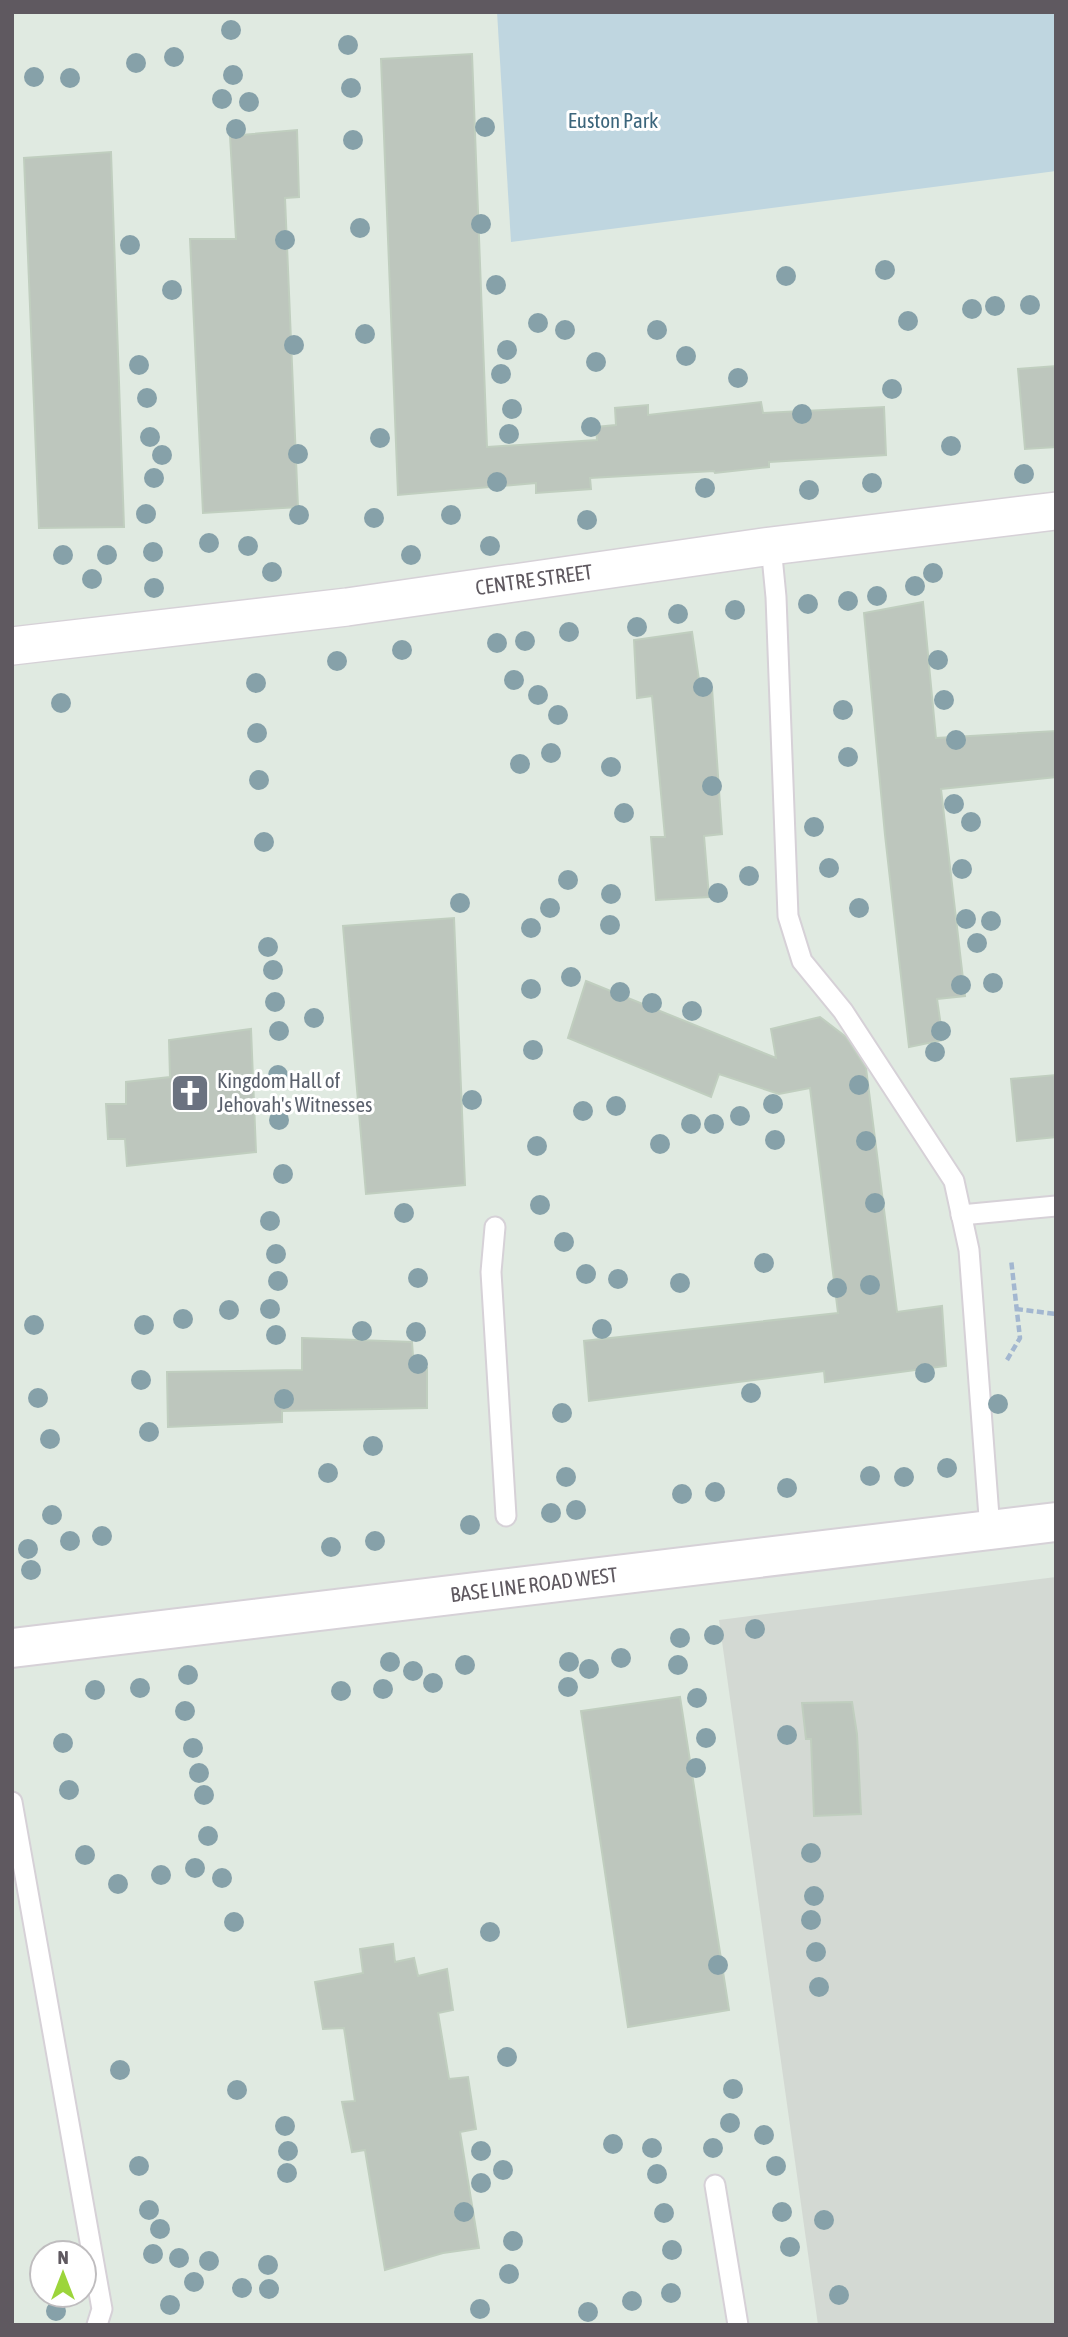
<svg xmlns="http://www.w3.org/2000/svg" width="1068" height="2337" viewBox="0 0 1068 2337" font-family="'Asap Condensed',sans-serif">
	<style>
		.industrial { fill: #d3d9d3 }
		.green { fill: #bfd6e0 }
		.building { fill: #bdc6bd; stroke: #c0cebf; stroke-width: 2 }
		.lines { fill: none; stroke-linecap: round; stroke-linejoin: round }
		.service-casing { stroke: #d6d1d7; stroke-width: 23 }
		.minor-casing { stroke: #d6d1d7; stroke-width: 40 }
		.tertiary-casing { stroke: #d6d1d7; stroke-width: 42 }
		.path { stroke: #a3b7d0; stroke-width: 4.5; stroke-dasharray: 7 3.5; stroke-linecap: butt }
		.service { stroke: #fff; stroke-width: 19 }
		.minor { stroke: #fff; stroke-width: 37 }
		.tertiary { stroke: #fff; stroke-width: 38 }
		.tree { fill: #86a1a9 }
		.labels { text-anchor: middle; stroke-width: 6; stroke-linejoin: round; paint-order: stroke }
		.park-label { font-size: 21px; fill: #3c667c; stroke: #fff }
		.street-label { font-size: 21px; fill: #5f5960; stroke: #fff }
		.worship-label { font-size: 21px; fill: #5b616d; stroke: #fff; text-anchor: start }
	</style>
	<rect width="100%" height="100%" fill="#e0eae1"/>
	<polygon class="industrial" points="1056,1577 1056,2325 818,2325 719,1620"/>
	<polygon class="green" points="497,12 1056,12 1056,171 511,242"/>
	<g class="building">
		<polygon points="472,54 487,447 597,440 596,427 616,425 615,408 648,405 648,415 761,402 763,413 884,407 886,455 769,462 769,467 715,473 714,471 590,478 591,489 536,493 536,483 398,495 381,59"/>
		<polygon points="297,130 299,197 285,198 298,507 203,513 190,239 236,239 230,136"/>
		<polygon points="111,152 124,527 39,528 24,158"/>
		<polygon points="1056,366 1056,447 1025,449 1018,369"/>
		<polygon points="923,602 936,738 1056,731 1056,777 941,789 965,996 937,999 943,1040 909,1047 885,835 864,613"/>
		<polygon points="692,632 700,687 712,688 722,834 704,836 709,897 656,900 651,837 665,837 652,696 637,698 634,640"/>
		<polygon points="454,918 465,1185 366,1194 343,926"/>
		<polygon points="586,981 776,1058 771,1029 820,1017 846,1037 866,1068 897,1312 942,1306 946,1366 825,1382 824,1371 589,1401 584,1341 838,1313 810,1088 779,1094 719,1074 711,1097 568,1038"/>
		<polygon points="251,1029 256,1152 127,1166 125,1139 108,1139 106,1104 126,1104 126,1082 170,1077 169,1040"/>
		<polygon points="1056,1075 1056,1137 1017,1141 1011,1079"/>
		<polygon points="302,1338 412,1342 414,1370 427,1368 427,1408 282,1411 282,1422 168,1427 167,1372 302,1370"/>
		<polygon points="680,1697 729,2010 628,2027 581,1711"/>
		<polygon points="852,1702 857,1734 861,1814 814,1816 811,1739 806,1739 802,1703"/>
		<polygon points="393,1944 395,1962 414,1958 418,1976 447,1969 453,2010 438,2013 449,2079 468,2077 476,2129 460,2132 479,2248 443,2253 385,2270 365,2150 352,2152 342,2102 355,2101 344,2028 323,2029 315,1982 363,1973 360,1949"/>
	</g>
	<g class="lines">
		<g class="service-casing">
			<g id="service">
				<polyline points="771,546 776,597 788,916 802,961 843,1011 954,1181 969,1250 990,1530"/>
				<polyline points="961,1215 1056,1206"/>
				<polyline points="495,1227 491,1272 506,1516"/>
				<polyline points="12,1802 102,2309 97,2325"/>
				<polyline points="715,2185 738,2325"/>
			</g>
		</g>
		<g class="minor-casing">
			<polyline id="minor" points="12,646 347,607 771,546 1056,511"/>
		</g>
		<g class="tertiary-casing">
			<polyline id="tertiary" points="12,1648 1056,1522"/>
		</g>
		<g class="path">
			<polyline points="1016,1309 1056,1314"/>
			<polyline points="1007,1360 1020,1338 1011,1259"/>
		</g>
		<use href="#service" class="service"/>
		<use href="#minor" class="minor"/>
		<use href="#tertiary" class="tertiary"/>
	</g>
	<g class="tree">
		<circle cx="231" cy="30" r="10"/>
		<circle cx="348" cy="45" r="10"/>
		<circle cx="174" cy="57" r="10"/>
		<circle cx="136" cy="63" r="10"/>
		<circle cx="233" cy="75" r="10"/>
		<circle cx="34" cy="77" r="10"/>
		<circle cx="70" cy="78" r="10"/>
		<circle cx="351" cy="88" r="10"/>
		<circle cx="222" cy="99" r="10"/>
		<circle cx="249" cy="102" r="10"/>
		<circle cx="485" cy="127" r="10"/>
		<circle cx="236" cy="129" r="10"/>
		<circle cx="353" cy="140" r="10"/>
		<circle cx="481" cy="224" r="10"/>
		<circle cx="360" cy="228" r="10"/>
		<circle cx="285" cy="240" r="10"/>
		<circle cx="130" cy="245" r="10"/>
		<circle cx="885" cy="270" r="10"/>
		<circle cx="786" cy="276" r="10"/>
		<circle cx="496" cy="285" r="10"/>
		<circle cx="172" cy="290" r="10"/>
		<circle cx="1030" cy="305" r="10"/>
		<circle cx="995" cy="306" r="10"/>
		<circle cx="972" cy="309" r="10"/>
		<circle cx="908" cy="321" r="10"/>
		<circle cx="538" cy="323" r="10"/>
		<circle cx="565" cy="330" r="10"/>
		<circle cx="657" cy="330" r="10"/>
		<circle cx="365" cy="334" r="10"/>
		<circle cx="294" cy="345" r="10"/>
		<circle cx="507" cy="350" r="10"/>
		<circle cx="686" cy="356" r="10"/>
		<circle cx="596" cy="362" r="10"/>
		<circle cx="139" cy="365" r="10"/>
		<circle cx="501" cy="374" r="10"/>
		<circle cx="738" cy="378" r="10"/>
		<circle cx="892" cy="389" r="10"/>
		<circle cx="147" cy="398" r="10"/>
		<circle cx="512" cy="409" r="10"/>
		<circle cx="802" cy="414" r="10"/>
		<circle cx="591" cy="427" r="10"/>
		<circle cx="509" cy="434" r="10"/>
		<circle cx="150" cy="437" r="10"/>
		<circle cx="380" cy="438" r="10"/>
		<circle cx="951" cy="446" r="10"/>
		<circle cx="298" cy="454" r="10"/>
		<circle cx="162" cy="455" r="10"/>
		<circle cx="1024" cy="474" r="10"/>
		<circle cx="154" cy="478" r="10"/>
		<circle cx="497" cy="482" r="10"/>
		<circle cx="872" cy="483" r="10"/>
		<circle cx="705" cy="488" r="10"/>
		<circle cx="809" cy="490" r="10"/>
		<circle cx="146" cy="514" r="10"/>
		<circle cx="299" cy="515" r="10"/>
		<circle cx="451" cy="515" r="10"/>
		<circle cx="374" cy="518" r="10"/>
		<circle cx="587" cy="520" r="10"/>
		<circle cx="209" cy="543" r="10"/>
		<circle cx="248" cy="546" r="10"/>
		<circle cx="490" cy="546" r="10"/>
		<circle cx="153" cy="552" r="10"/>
		<circle cx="63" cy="555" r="10"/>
		<circle cx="107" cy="555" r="10"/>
		<circle cx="411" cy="555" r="10"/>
		<circle cx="272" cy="572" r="10"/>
		<circle cx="933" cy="573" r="10"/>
		<circle cx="92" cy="579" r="10"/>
		<circle cx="915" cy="586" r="10"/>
		<circle cx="154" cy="588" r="10"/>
		<circle cx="877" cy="596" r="10"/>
		<circle cx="848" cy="601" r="10"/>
		<circle cx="808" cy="604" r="10"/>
		<circle cx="735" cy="610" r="10"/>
		<circle cx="678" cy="614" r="10"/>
		<circle cx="637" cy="627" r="10"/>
		<circle cx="569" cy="632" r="10"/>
		<circle cx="525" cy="641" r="10"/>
		<circle cx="497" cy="643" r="10"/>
		<circle cx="402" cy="650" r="10"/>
		<circle cx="938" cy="660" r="10"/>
		<circle cx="337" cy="661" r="10"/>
		<circle cx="514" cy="680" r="10"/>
		<circle cx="256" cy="683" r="10"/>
		<circle cx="703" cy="687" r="10"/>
		<circle cx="538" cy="695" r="10"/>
		<circle cx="944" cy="700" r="10"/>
		<circle cx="61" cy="703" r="10"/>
		<circle cx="843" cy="710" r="10"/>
		<circle cx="558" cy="715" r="10"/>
		<circle cx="257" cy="733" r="10"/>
		<circle cx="956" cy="740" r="10"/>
		<circle cx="551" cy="753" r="10"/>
		<circle cx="848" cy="757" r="10"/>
		<circle cx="520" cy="764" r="10"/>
		<circle cx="611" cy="767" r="10"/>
		<circle cx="259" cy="780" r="10"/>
		<circle cx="712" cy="786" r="10"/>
		<circle cx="954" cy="804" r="10"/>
		<circle cx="624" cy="813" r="10"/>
		<circle cx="971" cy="822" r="10"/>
		<circle cx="814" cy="827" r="10"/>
		<circle cx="264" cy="842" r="10"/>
		<circle cx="829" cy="868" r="10"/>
		<circle cx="962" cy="869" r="10"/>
		<circle cx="749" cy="876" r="10"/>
		<circle cx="568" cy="880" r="10"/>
		<circle cx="718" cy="893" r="10"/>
		<circle cx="611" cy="894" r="10"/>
		<circle cx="460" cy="903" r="10"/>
		<circle cx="550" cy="908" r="10"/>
		<circle cx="859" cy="908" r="10"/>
		<circle cx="966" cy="919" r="10"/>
		<circle cx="991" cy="921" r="10"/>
		<circle cx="610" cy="925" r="10"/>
		<circle cx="531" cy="928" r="10"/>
		<circle cx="977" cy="943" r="10"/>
		<circle cx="268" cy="947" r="10"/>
		<circle cx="273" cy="970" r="10"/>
		<circle cx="571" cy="977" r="10"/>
		<circle cx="993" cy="983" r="10"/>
		<circle cx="961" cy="985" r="10"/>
		<circle cx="531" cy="989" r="10"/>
		<circle cx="620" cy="992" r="10"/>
		<circle cx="275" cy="1002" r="10"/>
		<circle cx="652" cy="1003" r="10"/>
		<circle cx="692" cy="1011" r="10"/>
		<circle cx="314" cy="1018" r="10"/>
		<circle cx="279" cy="1031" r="10"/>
		<circle cx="941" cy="1031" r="10"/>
		<circle cx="533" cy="1050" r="10"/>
		<circle cx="935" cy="1052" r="10"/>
		<circle cx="278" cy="1075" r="10"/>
		<circle cx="859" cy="1085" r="10"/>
		<circle cx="472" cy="1100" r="10"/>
		<circle cx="773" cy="1104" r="10"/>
		<circle cx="616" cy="1106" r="10"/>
		<circle cx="583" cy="1111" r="10"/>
		<circle cx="740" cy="1116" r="10"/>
		<circle cx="279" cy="1120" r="10"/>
		<circle cx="691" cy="1124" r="10"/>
		<circle cx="714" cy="1124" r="10"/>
		<circle cx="775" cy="1140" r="10"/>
		<circle cx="866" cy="1141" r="10"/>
		<circle cx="660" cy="1144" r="10"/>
		<circle cx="537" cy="1146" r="10"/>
		<circle cx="283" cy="1174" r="10"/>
		<circle cx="875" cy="1203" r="10"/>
		<circle cx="540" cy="1205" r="10"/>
		<circle cx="404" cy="1213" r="10"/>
		<circle cx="270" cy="1221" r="10"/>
		<circle cx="564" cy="1242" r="10"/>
		<circle cx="276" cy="1254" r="10"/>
		<circle cx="764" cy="1263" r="10"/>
		<circle cx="586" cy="1274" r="10"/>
		<circle cx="418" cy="1278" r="10"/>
		<circle cx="618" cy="1279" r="10"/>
		<circle cx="278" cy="1281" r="10"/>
		<circle cx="680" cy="1283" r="10"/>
		<circle cx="870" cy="1285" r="10"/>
		<circle cx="837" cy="1288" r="10"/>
		<circle cx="270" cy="1309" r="10"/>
		<circle cx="229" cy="1310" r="10"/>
		<circle cx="183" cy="1319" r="10"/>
		<circle cx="34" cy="1325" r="10"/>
		<circle cx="144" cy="1325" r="10"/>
		<circle cx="602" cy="1329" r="10"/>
		<circle cx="362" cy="1331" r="10"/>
		<circle cx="416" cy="1332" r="10"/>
		<circle cx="276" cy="1335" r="10"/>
		<circle cx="418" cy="1364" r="10"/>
		<circle cx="925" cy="1373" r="10"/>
		<circle cx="141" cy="1380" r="10"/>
		<circle cx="751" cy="1393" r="10"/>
		<circle cx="38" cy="1398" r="10"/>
		<circle cx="284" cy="1399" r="10"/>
		<circle cx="998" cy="1404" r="10"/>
		<circle cx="562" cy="1413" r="10"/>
		<circle cx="149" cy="1432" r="10"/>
		<circle cx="50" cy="1439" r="10"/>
		<circle cx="373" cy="1446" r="10"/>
		<circle cx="947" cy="1468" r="10"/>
		<circle cx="328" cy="1473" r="10"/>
		<circle cx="870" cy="1476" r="10"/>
		<circle cx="566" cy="1477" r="10"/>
		<circle cx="904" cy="1477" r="10"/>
		<circle cx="787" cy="1488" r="10"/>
		<circle cx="715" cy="1492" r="10"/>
		<circle cx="682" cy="1494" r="10"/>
		<circle cx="576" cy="1510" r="10"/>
		<circle cx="551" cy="1513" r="10"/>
		<circle cx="52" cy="1515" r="10"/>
		<circle cx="470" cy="1525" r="10"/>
		<circle cx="102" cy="1536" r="10"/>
		<circle cx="70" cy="1541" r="10"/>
		<circle cx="375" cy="1541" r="10"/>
		<circle cx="331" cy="1547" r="10"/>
		<circle cx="28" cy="1549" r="10"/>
		<circle cx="31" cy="1570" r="10"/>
		<circle cx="755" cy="1629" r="10"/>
		<circle cx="714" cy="1635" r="10"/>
		<circle cx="680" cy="1638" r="10"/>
		<circle cx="621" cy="1658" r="10"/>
		<circle cx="390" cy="1662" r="10"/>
		<circle cx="569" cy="1662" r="10"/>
		<circle cx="465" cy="1665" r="10"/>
		<circle cx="678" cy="1665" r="10"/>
		<circle cx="589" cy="1669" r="10"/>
		<circle cx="413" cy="1671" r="10"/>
		<circle cx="188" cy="1675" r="10"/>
		<circle cx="433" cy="1683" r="10"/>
		<circle cx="568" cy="1687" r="10"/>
		<circle cx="140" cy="1688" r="10"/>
		<circle cx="383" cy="1689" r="10"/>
		<circle cx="95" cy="1690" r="10"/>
		<circle cx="341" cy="1691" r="10"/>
		<circle cx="697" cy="1698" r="10"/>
		<circle cx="185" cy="1711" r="10"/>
		<circle cx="787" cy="1735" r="10"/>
		<circle cx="706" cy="1738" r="10"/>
		<circle cx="63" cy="1743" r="10"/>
		<circle cx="193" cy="1748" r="10"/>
		<circle cx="696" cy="1768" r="10"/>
		<circle cx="199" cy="1773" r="10"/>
		<circle cx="69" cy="1790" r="10"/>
		<circle cx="204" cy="1795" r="10"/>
		<circle cx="208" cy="1836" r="10"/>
		<circle cx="811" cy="1853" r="10"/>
		<circle cx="85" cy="1855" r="10"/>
		<circle cx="195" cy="1868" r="10"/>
		<circle cx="161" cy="1875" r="10"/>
		<circle cx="222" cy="1878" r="10"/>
		<circle cx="118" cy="1884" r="10"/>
		<circle cx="814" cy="1896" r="10"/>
		<circle cx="811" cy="1920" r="10"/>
		<circle cx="234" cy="1922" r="10"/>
		<circle cx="490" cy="1932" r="10"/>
		<circle cx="816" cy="1952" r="10"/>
		<circle cx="718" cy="1965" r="10"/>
		<circle cx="819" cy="1987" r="10"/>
		<circle cx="507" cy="2057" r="10"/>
		<circle cx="120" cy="2070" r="10"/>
		<circle cx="733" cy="2089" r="10"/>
		<circle cx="237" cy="2090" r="10"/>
		<circle cx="730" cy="2123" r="10"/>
		<circle cx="285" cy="2126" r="10"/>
		<circle cx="764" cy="2135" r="10"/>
		<circle cx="613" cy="2144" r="10"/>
		<circle cx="652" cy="2148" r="10"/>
		<circle cx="713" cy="2148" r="10"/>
		<circle cx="288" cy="2151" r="10"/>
		<circle cx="481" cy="2151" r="10"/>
		<circle cx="139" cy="2166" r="10"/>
		<circle cx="776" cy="2166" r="10"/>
		<circle cx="503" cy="2170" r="10"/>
		<circle cx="287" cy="2173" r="10"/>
		<circle cx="657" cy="2174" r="10"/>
		<circle cx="481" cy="2183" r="10"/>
		<circle cx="149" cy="2210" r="10"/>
		<circle cx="464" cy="2212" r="10"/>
		<circle cx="782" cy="2212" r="10"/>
		<circle cx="664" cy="2213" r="10"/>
		<circle cx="824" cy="2220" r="10"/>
		<circle cx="160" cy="2229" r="10"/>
		<circle cx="513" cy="2241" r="10"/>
		<circle cx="790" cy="2247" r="10"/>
		<circle cx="672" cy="2250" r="10"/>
		<circle cx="153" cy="2254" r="10"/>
		<circle cx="179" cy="2258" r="10"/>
		<circle cx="209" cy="2261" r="10"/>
		<circle cx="268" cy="2265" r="10"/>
		<circle cx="509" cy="2274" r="10"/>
		<circle cx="194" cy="2282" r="10"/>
		<circle cx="242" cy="2288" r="10"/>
		<circle cx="269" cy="2289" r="10"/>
		<circle cx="671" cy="2293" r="10"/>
		<circle cx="839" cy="2295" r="10"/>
		<circle cx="632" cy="2301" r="10"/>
		<circle cx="170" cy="2305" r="10"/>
		<circle cx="480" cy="2309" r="10"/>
		<circle cx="56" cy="2311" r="10"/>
		<circle cx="588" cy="2312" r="10"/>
	</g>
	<defs>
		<g id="church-square" transform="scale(2.0125)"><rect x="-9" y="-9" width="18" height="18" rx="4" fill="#6b7280" stroke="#fff"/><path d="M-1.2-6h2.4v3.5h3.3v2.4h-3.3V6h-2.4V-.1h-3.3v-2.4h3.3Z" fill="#fff"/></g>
	</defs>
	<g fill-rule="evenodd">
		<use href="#church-square" x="190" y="1093"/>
	</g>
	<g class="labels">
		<g class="park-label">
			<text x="613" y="128">Euston Park</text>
		</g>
		<g class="street-label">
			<text transform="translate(534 580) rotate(-8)" y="7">CENTRE STREET</text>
			<text transform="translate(534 1585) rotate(-7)" y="7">BASE LINE ROAD WEST</text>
		</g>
		<g class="worship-label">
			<text x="217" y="1088">Kingdom Hall of<tspan x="217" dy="24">Jehovah's Witnesses</tspan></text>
		</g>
	</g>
	<rect width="1068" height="2337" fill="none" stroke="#5f5960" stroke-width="28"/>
	<g transform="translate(63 2274)"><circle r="33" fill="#ffffff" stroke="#bfbdbf" stroke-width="2"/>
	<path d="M0-5L12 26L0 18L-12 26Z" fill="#9cd53b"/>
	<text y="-10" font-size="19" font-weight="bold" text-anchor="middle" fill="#5f5960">N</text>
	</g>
</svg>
